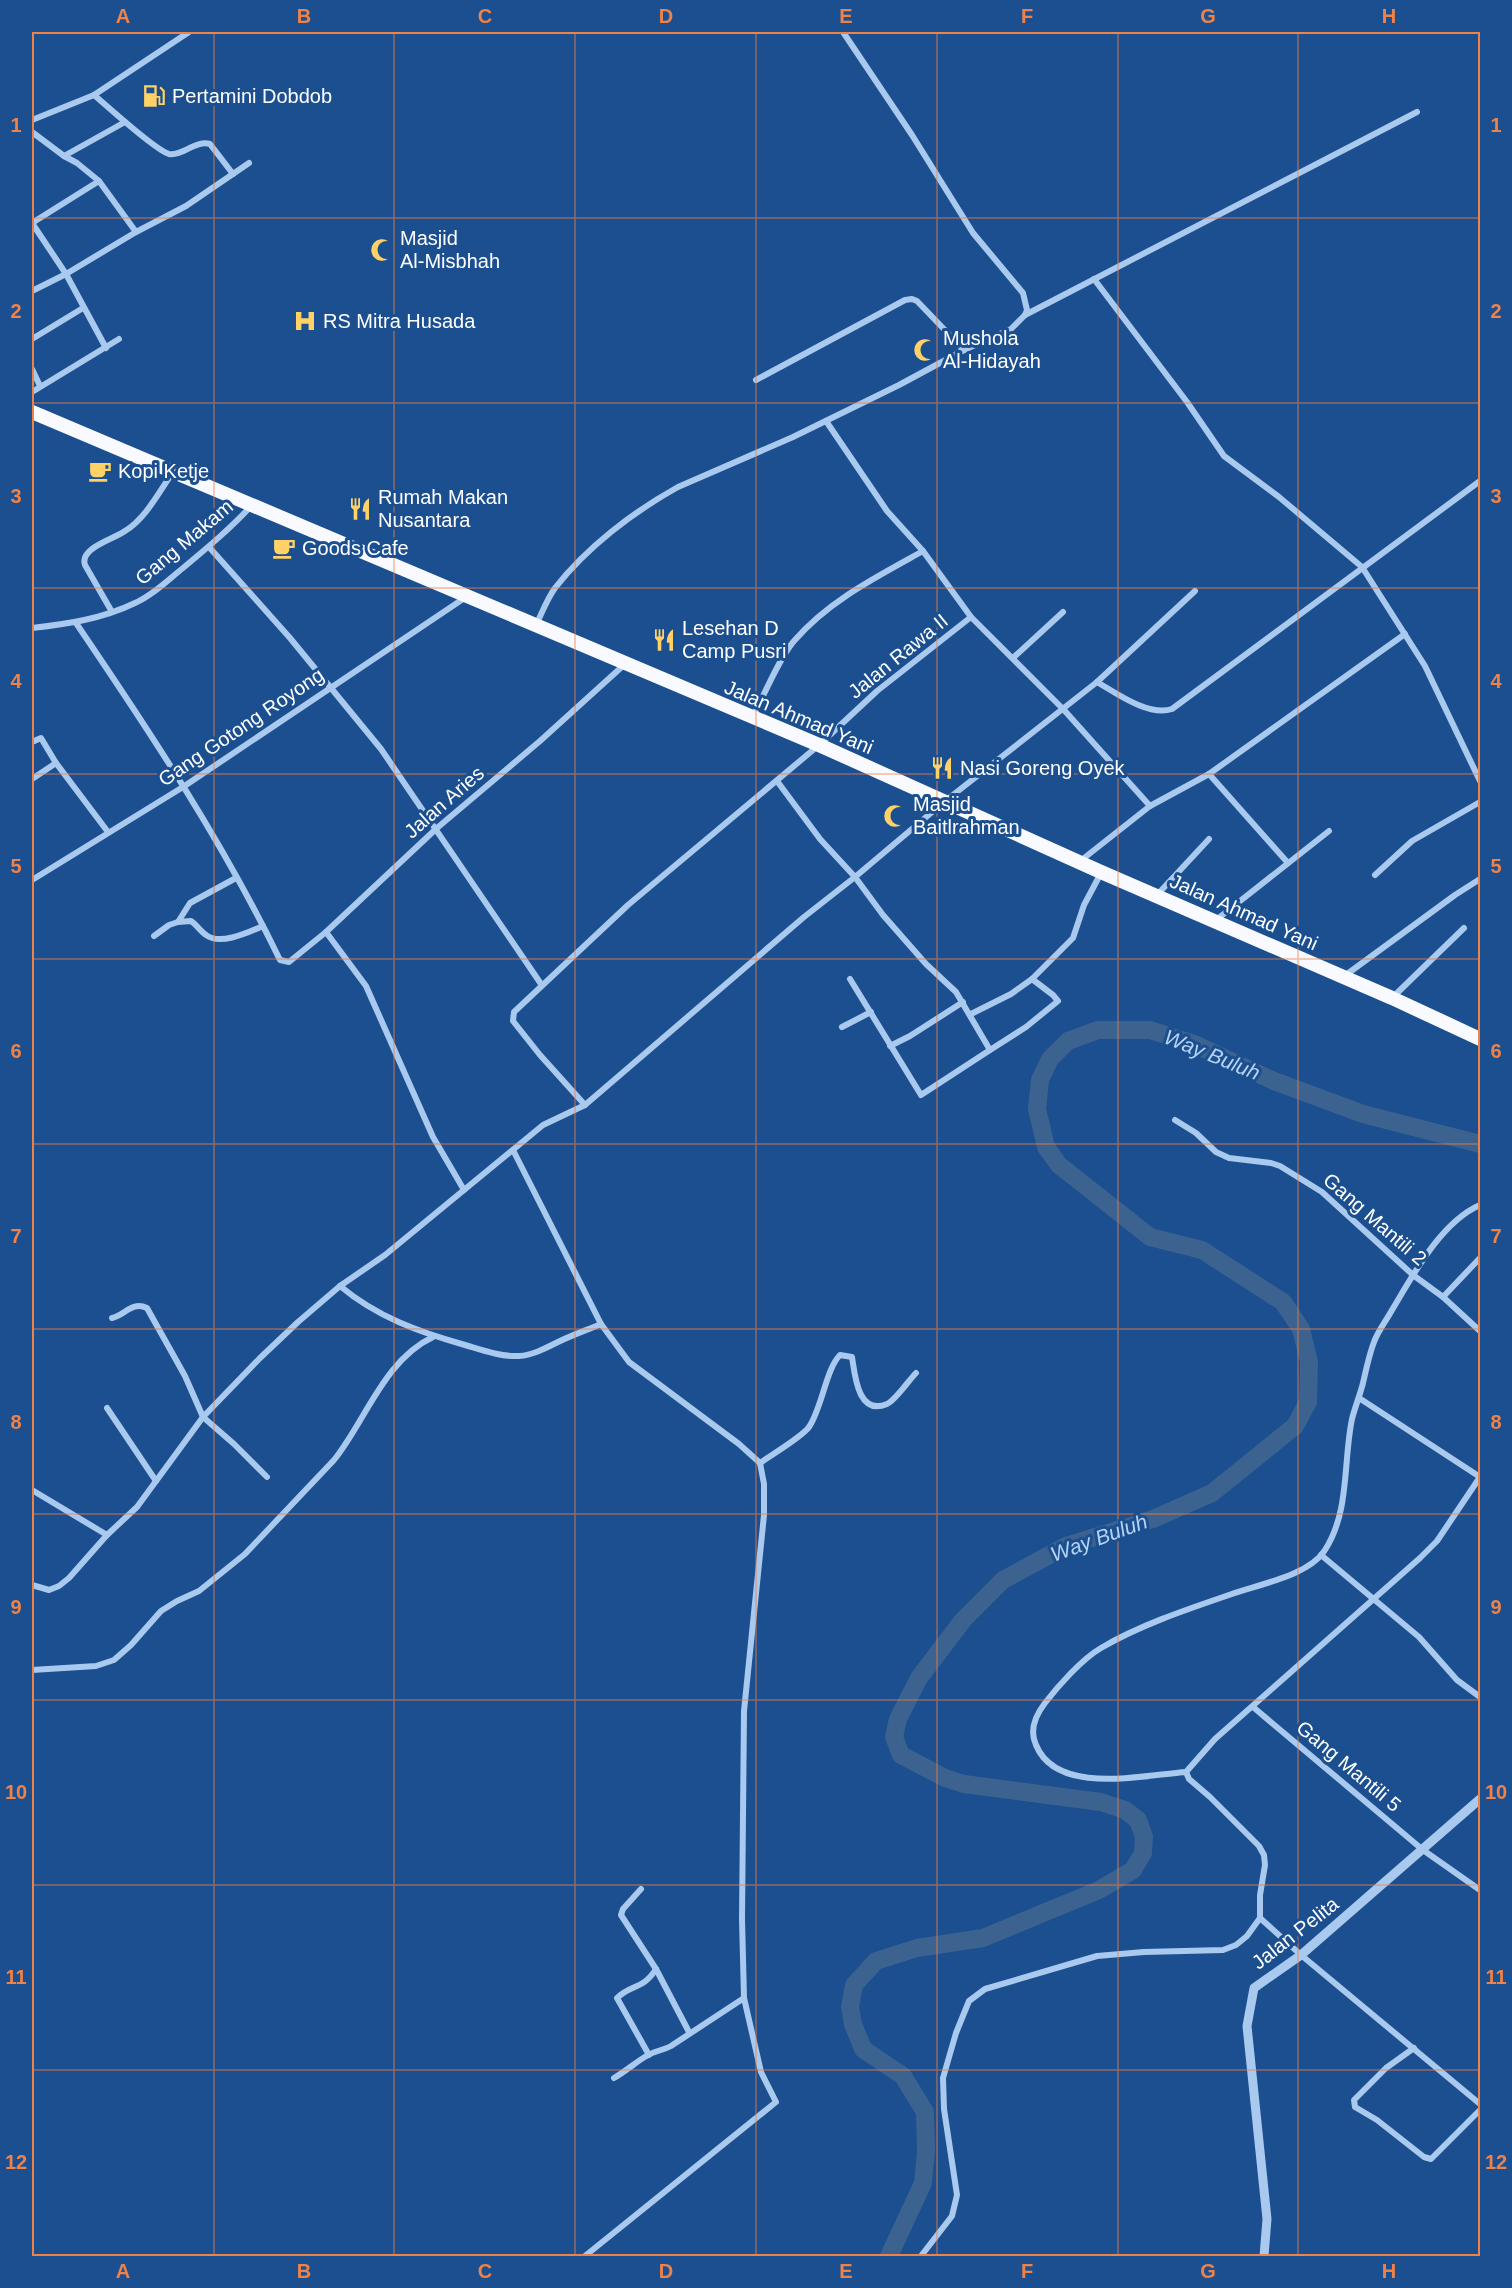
<svg xmlns="http://www.w3.org/2000/svg" width="1512" height="2288" viewBox="0 0 1512 2288" font-family="Helvetica,sans-serif">
	<style>
		.lines { fill: none; stroke-linecap: round; stroke-linejoin: round }
		.river { stroke: #3c6290; stroke-width: 18 }
		.minor { stroke: #a9c9ee; stroke-width: 6 }
		.tertiary { stroke: #a9c9ee; stroke-width: 9 }
		.trunk { stroke: #f8faff; stroke-width: 14 }
		.grid { fill: none; stroke: #ee8249; stroke-width: 1.5; stroke-opacity: 0.55 }
		.labels { text-anchor: middle; stroke-width: 6; stroke-linejoin: round; paint-order: stroke }
		.poi-label { font-size: 20px; fill: #fff; stroke: #1b4f8f; text-anchor: start }
		.street-label { font-size: 20px; fill: #fff; stroke: #1b4f8f }
		.water-label { font-size: 21px; font-style: italic; fill: #b5d3f5; stroke: #1b4f8f }
		.neatline { fill: none; stroke: #ee8249; stroke-width: 2 }
		.grid-label { font-size: 20px; text-anchor: middle; font-weight: bold; fill: #ee8249 }
	</style>
	<rect width="100%" height="100%" fill="#1b4f8f"/>
	<g class="lines">
		<polyline class="river" points="889,2256 923,2183 926,2150 925,2112 903,2076 863,2049 853,2024 850,2007 854,1985 876,1961 917,1948 983,1938 1099,1890 1133,1870 1143,1853 1144,1837 1138,1820 1125,1810 1101,1802 964,1784 945,1778 901,1755 894,1737 898,1719 919,1678 963,1620 1003,1580 1066,1546 1153,1519 1212,1493 1295,1426 1308,1402 1309,1362 1301,1329 1283,1302 1202,1250 1150,1237 1059,1165 1046,1147 1037,1109 1040,1080 1050,1059 1068,1041 1098,1030 1150,1030 1194,1044 1274,1081 1363,1114 1480,1144"/>
		<g class="minor">
			<path d="M94,95c13,11 62,56 75,59 14,2 26,-14 41,-10l23,30"/>
			<polyline points="32,120 94,95 189,32"/>
			<polyline points="32,132 64,156 77,163 99,181 136,232"/>
			<polyline points="64,156 125,122"/>
			<polyline points="32,223 66,274 106,348"/>
			<polyline points="32,223 99,181"/>
			<polyline points="1094,279 1187,402 1224,456 1279,497 1362,567 1425,666 1480,781"/>
			<polyline points="32,291 66,274 136,232 186,206 249,163"/>
			<polyline points="1025,315 1417,112"/>
			<polyline points="32,339 83,308"/>
			<polyline points="32,369 40,386"/>
			<polyline points="756,380 905,300 912,299 917,301 964,350"/>
			<polyline points="32,392 119,339"/>
			<polyline points="826,421 887,511 923,551 971,617 1064,710 1150,806"/>
			<polyline points="209,547 290,638 381,749 541,984"/>
			<path d="M112,612l-27,-47c-6,-17 29,-26 40,-34 21,-13 34,-39 48,-59"/>
			<path d="M76,623c74,109 147,219 204,337l9,2 37,-30 111,-104 103,-87 85,-77"/>
			<path d="M536,625c6,-12 11,-26 19,-37 32,-41 78,-76 123,-101l115,-50 106,-52 65,-35 47,-21 14,-14 2,-5 -4,-17 -50,-60 -61,-98 -69,-103"/>
			<path d="M32,628c35,-4 70,-9 103,-25 18,-8 33,-23 48,-35 24,-20 48,-40 69,-63"/>
			<polyline points="1013,658 1063,612"/>
			<path d="M1097,682c19,11 52,35 75,27l308,-228"/>
			<path d="M752,718c12,-22 27,-60 42,-77 34,-40 84,-65 129,-90"/>
			<polyline points="32,742 41,738 56,763"/>
			<polyline points="1209,774 1288,863"/>
			<polyline points="32,779 56,763 108,832"/>
			<polyline points="777,781 820,839 855,877 883,915 926,964 956,992 990,1050 921,1095 850,979"/>
			<polyline points="1079,862 1150,806 1209,774 1405,634"/>
			<polyline points="1375,875 1412,841 1480,802"/>
			<polyline points="32,880 183,787 466,597"/>
			<polyline points="1157,895 1209,839"/>
			<polyline points="1216,920 1329,831"/>
			<path d="M178,922l13,-1c6,4 9,10 15,14 14,11 43,-3 57,-9"/>
			<polyline points="326,932 366,986 433,1137 464,1190"/>
			<polyline points="154,936 169,925 178,922 190,903 236,878"/>
			<polyline points="1343,977 1455,895 1480,879"/>
			<polyline points="1393,997 1464,928"/>
			<polyline points="971,1014 1011,994 1032,979 1073,938 1084,905 1101,873"/>
			<polyline points="842,1027 871,1012"/>
			<polyline points="890,1046 910,1036 963,1002"/>
			<polyline points="990,1050 1026,1027 1058,1001 1053,995 1032,979"/>
			<polyline points="585,1105 540,1055 513,1021 514,1012 628,905 819,745 877,691 971,617"/>
			<polyline points="1175,1120 1196,1133 1216,1152 1229,1158 1271,1163 1280,1166 1322,1192 1413,1275 1443,1297 1480,1331"/>
			<polyline points="513,1150 601,1324 629,1362 739,1444 760,1463 764,1484 764,1515 744,1711 742,1919 744,1998 761,2072 776,2102 585,2256"/>
			<path d="M340,1286c37,31 79,46 125,59 17,5 36,12 54,11 14,-1 27,-8 39,-14 14,-7 29,-12 43,-18"/>
			<polyline points="1443,1297 1480,1258"/>
			<path d="M112,1318c13,-3 20,-17 35,-10l38,68 18,41 31,27 33,33"/>
			<polyline points="1359,1398 1480,1477"/>
			<polyline points="107,1408 156,1481"/>
			<path d="M760,1463c11,-8 42,-26 49,-36 13,-19 17,-58 31,-72l12,2c3,19 6,59 35,47 8,-3 22,-24 29,-31"/>
			<polyline points="32,1490 107,1535"/>
			<polyline points="1321,1555 1419,1637 1457,1680 1480,1697"/>
			<polyline points="32,1585 49,1590 59,1586 69,1578 107,1535 137,1507 203,1417 260,1358 298,1322 340,1286 385,1255 543,1125 585,1105 804,917 855,877 944,802 1097,682 1195,591"/>
			<path d="M32,1670l64,-4 18,-6 17,-15 30,-34 16,-10 22,-10 46,-37 89,-94c32,-40 50,-100 99,-123"/>
			<polyline points="1253,1707 1423,1850 1480,1890"/>
			<polyline points="1186,1772 1215,1739 1420,1558 1437,1541 1480,1477"/>
			<polyline points="641,1889 623,1909 621,1915 656,1969 689,2032"/>
			<polyline points="1260,1918 1301,1955 1480,2104"/>
			<polyline points="1414,2048 1386,2068 1354,2100 1355,2107 1377,2120 1424,2157 1431,2159 1480,2110"/>
			<path d="M649,2055l-32,-57c14,-14 26,-8 39,-29"/>
			<path d="M614,2078c12,-7 22,-16 34,-23 7,-4 16,-5 23,-9l73,-48"/>
			<path d="M921,2256l31,-40 5,-21 -13,-86 -1,-31 13,-45 13,-32 16,-12 112,-33 47,-4 79,-2 13,-5 11,-9 13,-18v-23l5,-30 -1,-10 -5,-9 -49,-49 -21,-18 -3,-7c-43,3 -129,24 -150,-27 -7,-15 -1,-29 9,-42 13,-17 37,-44 56,-55 37,-22 84,-38 125,-52 28,-11 82,-19 99,-46 25,-39 18,-88 27,-131 3,-12 8,-24 11,-36 3,-13 6,-28 11,-41 4,-11 12,-21 18,-32 21,-35 49,-88 88,-105"/>
		</g>
		<polyline class="tertiary" points="1264,2256 1267,2219 1247,2026 1254,1988 1301,1955 1480,1799"/>
		<polyline class="trunk" points="32,412 819,745 1101,872 1392,998 1480,1039"/>
	</g>
	<path class="grid" d="M214,32v2224M394,32v2224M575,32v2224M756,32v2224M937,32v2224M1118,32v2224M1298,32v2224M32,218h1448M32,403h1448M32,588h1448M32,774h1448M32,959h1448M32,1144h1448M32,1329h1448M32,1514h1448M32,1700h1448M32,1885h1448M32,2070h1448"/>
	<defs>
		<g id="fuel-bare" transform="scale(1.8)"><path d="M-5.5-6h7V0h2V4h1.3V-2.5L3-4.5l.8-.8L6-3V5H2.5V1h-1V6h-7ZM-4.2-4.7v3.2H.2V-4.7Z" fill="#ffd166" stroke="#1b4f8f" stroke-width="2.5" paint-order="stroke"/></g>
		<g id="mosque-bare" transform="scale(1.8)"><path d="M3.5-4.9A6 6 0 1 0 3.5 4.9A5 5 0 1 1 3.5-4.9Z" fill="#ffd166" stroke="#1b4f8f" stroke-width="2.5" paint-order="stroke"/></g>
		<g id="hospital-bare" transform="scale(1.8)"><path d="M-5-5h3v3.5h4V-5h3V5h-3V1.5h-4V5h-3Z" fill="#ffd166" stroke="#1b4f8f" stroke-width="2.5" paint-order="stroke"/></g>
		<g id="cafe-bare" transform="scale(1.8)"><path d="M-5.5-4.5H6V0H3Q3 3.5 0 3.5H-2.5Q-5.5 3.5-5.5 0ZM3-3.2v2h1.7v-2ZM-6 4.5H4V6H-6Z" fill="#ffd166" stroke="#1b4f8f" stroke-width="2.5" paint-order="stroke"/></g>
		<g id="restaurant-bare" transform="scale(1.8)"><path d="M-5-6h1v4h1v-4h1v4h1v-4h1v5L-1.5 .5V6h-2V.5L-5-1ZM5-6V6H3V1.5H1.5Q1.5-4 5-6Z" fill="#ffd166" stroke="#1b4f8f" stroke-width="2.5" paint-order="stroke"/></g>
	</defs>
	<g fill-rule="evenodd">
		<use href="#fuel-bare" x="154" y="96"/>
		<use href="#mosque-bare" x="382" y="250"/>
		<use href="#hospital-bare" x="305" y="321"/>
		<use href="#mosque-bare" x="925" y="350"/>
		<use href="#cafe-bare" x="100" y="471"/>
		<use href="#restaurant-bare" x="360" y="509"/>
		<use href="#cafe-bare" x="284" y="548"/>
		<use href="#restaurant-bare" x="664" y="640"/>
		<use href="#restaurant-bare" x="942" y="768"/>
		<use href="#mosque-bare" x="895" y="816"/>
	</g>
	<g class="labels">
		<g class="poi-label">
			<text x="172" y="103">Pertamini Dobdob</text>
			<text x="400" y="245">Masjid<tspan x="400" dy="23">Al-Misbhah</tspan></text>
			<text x="323" y="328">RS Mitra Husada</text>
			<text x="943" y="345">Mushola<tspan x="943" dy="23">Al-Hidayah</tspan></text>
			<text x="118" y="478">Kopi Ketje</text>
			<text x="378" y="504">Rumah Makan<tspan x="378" dy="23">Nusantara</tspan></text>
			<text x="302" y="555">Goods Cafe</text>
			<text x="682" y="635">Lesehan D<tspan x="682" dy="23">Camp Pusri</tspan></text>
			<text x="960" y="775">Nasi Goreng Oyek</text>
			<text x="913" y="811">Masjid<tspan x="913" dy="23">Baitlrahman</tspan></text>
		</g>
		<g class="street-label">
			<text transform="translate(184 542) rotate(-40)" y="7">Gang Makam</text>
			<text transform="translate(898 656) rotate(-39)" y="7">Jalan Rawa II</text>
			<text transform="translate(799 717) rotate(23)" y="7">Jalan Ahmad Yani</text>
			<text transform="translate(241 727) rotate(-34)" y="7">Gang Gotong Royong</text>
			<text transform="translate(444 802) rotate(-41)" y="7">Jalan Aries</text>
			<text transform="translate(1244 912) rotate(24)" y="7">Jalan Ahmad Yani</text>
			<text transform="translate(1375 1219) rotate(41)" y="7">Gang Mantili 2</text>
			<text transform="translate(1349 1766) rotate(40)" y="7">Gang Mantili 5</text>
			<text transform="translate(1295 1933) rotate(-38)" y="7">Jalan Pelita</text>
		</g>
		<g class="water-label">
			<text transform="translate(1212 1055) rotate(22)" y="7">Way Buluh</text>
			<text transform="translate(1099 1538) rotate(-20)" y="7">Way Buluh</text>
		</g>
	</g>
	<rect width="1512" height="2288" fill="none" stroke="#1b4f8f" stroke-width="66"/>
	<rect x="33" y="33" width="1446" height="2222" class="neatline"/>
	<g class="grid-label">
		<text x="123" y="23">A</text>
		<text x="304" y="23">B</text>
		<text x="485" y="23">C</text>
		<text x="666" y="23">D</text>
		<text x="846" y="23">E</text>
		<text x="1027" y="23">F</text>
		<text x="1208" y="23">G</text>
		<text x="1389" y="23">H</text>
		<text x="16" y="132">1</text>
		<text x="1496" y="132">1</text>
		<text x="16" y="318">2</text>
		<text x="1496" y="318">2</text>
		<text x="16" y="503">3</text>
		<text x="1496" y="503">3</text>
		<text x="16" y="688">4</text>
		<text x="1496" y="688">4</text>
		<text x="16" y="873">5</text>
		<text x="1496" y="873">5</text>
		<text x="16" y="1058">6</text>
		<text x="1496" y="1058">6</text>
		<text x="16" y="1243">7</text>
		<text x="1496" y="1243">7</text>
		<text x="16" y="1429">8</text>
		<text x="1496" y="1429">8</text>
		<text x="16" y="1614">9</text>
		<text x="1496" y="1614">9</text>
		<text x="16" y="1799">10</text>
		<text x="1496" y="1799">10</text>
		<text x="16" y="1984">11</text>
		<text x="1496" y="1984">11</text>
		<text x="16" y="2169">12</text>
		<text x="1496" y="2169">12</text>
		<text x="123" y="2278">A</text>
		<text x="304" y="2278">B</text>
		<text x="485" y="2278">C</text>
		<text x="666" y="2278">D</text>
		<text x="846" y="2278">E</text>
		<text x="1027" y="2278">F</text>
		<text x="1208" y="2278">G</text>
		<text x="1389" y="2278">H</text>
	</g>
</svg>
